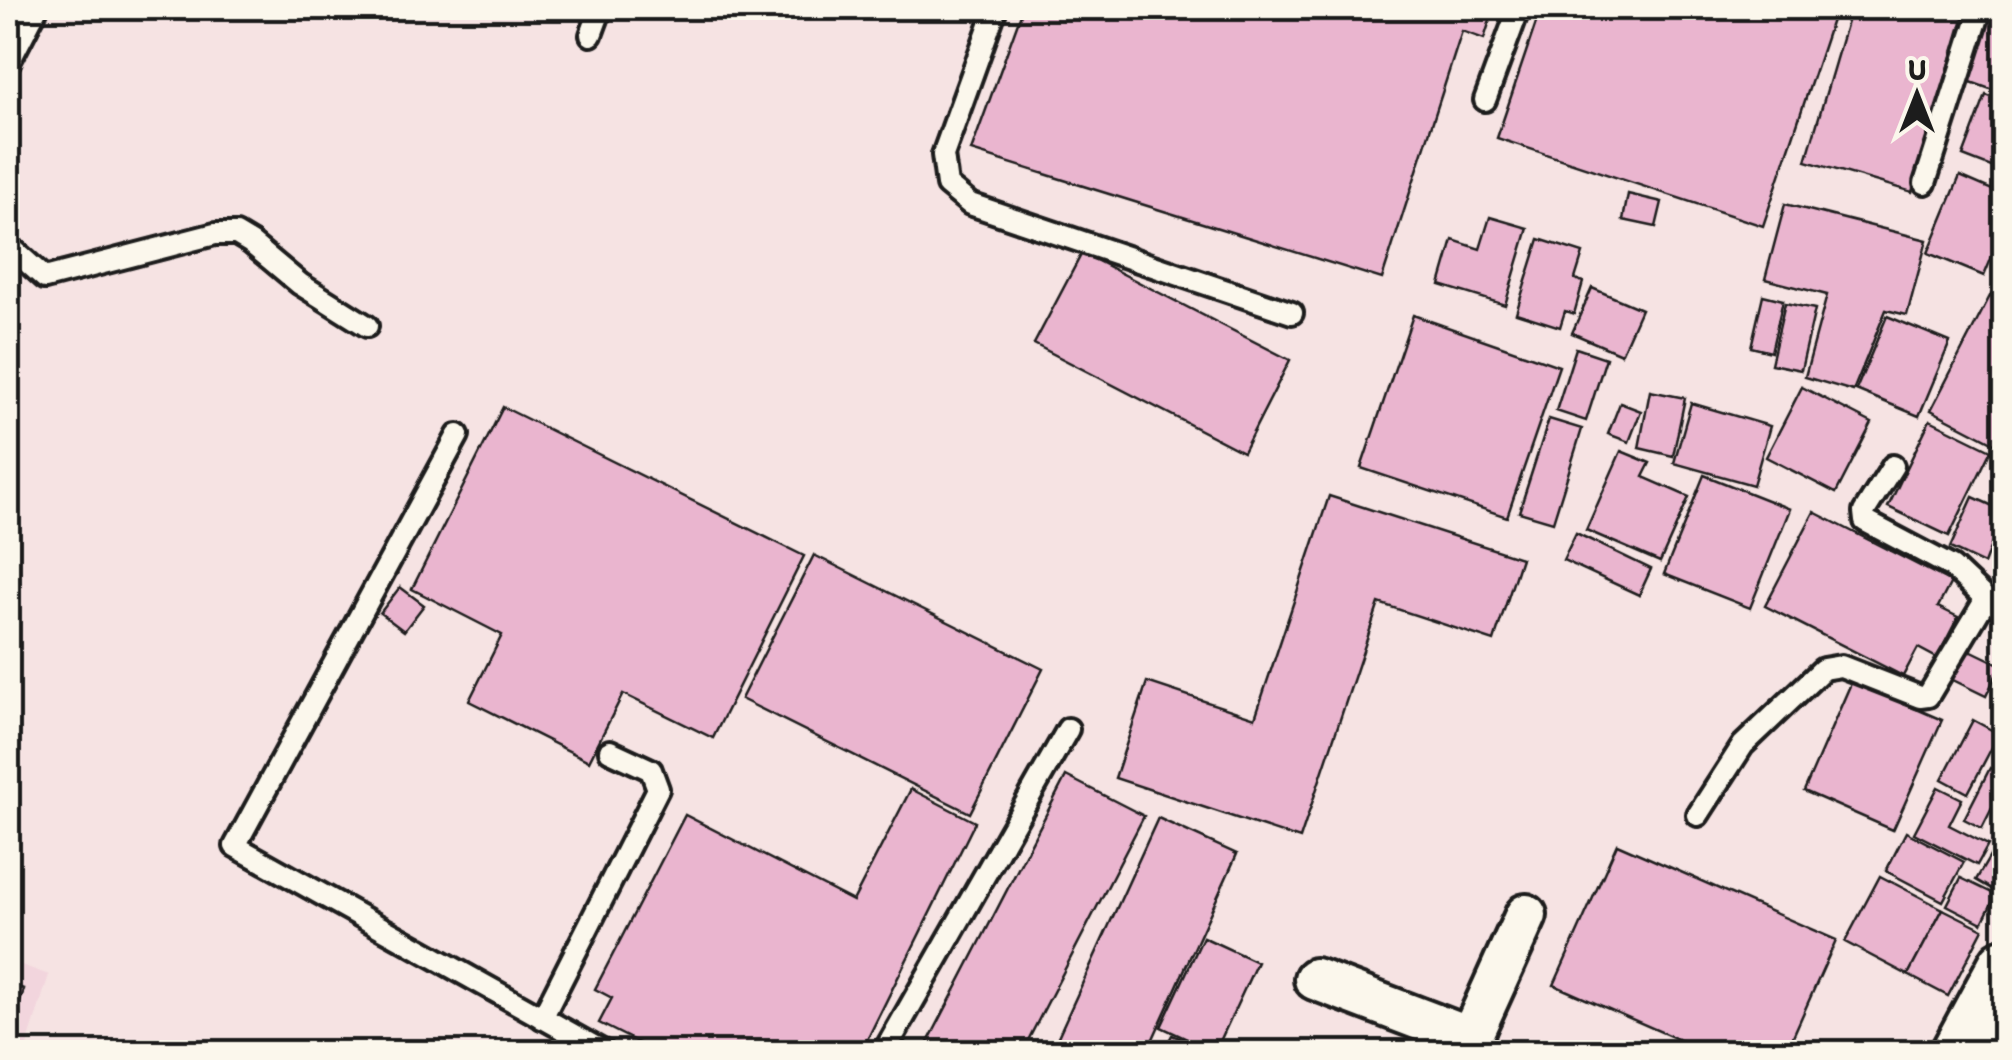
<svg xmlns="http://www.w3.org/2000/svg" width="2012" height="1060" viewBox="0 0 2012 1060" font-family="'Shantell Sans',sans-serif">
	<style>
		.built { fill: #f2d5dd }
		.building { fill: #eab5cf; stroke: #1c1c1c; stroke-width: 2.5 }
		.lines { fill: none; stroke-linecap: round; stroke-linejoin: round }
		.service-casing { stroke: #1c1c1c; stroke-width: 28 }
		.minor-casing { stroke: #1c1c1c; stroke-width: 48 }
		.tertiary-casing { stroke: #1c1c1c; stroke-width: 58 }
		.service { stroke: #fbf7ec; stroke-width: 20 }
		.minor { stroke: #fbf7ec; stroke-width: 40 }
		.tertiary { stroke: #fbf7ec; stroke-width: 50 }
	</style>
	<rect width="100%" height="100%" fill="#f6e3e3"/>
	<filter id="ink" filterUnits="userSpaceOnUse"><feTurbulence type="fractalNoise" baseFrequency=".01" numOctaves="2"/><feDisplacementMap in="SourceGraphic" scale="20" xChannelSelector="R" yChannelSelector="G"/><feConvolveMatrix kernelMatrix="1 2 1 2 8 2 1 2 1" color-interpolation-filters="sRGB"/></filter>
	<g filter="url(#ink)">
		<polygon class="built" points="8,960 49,975 25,1052 8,1052"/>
		<g class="building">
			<polygon points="1023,8 1494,8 1484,39 1462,31 1382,279 971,151"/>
			<polygon points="1541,8 1836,8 1763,226 1497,138"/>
			<polygon points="1851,8 1966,8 1912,192 1806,161"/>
			<polygon points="1994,9 2004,12 2004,94 1968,81"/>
			<polygon points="1986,95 2004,102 2004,172 1963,156"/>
			<polygon points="1960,176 2004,195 2004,228 1984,276 1928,253"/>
			<polygon points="1628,194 1662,202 1656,227 1623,220"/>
			<polygon points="1785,204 1927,240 1907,315 1886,310 1853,391 1805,377 1827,295 1765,279"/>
			<polygon points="1490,217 1528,228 1505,305 1440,285 1453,240 1480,249"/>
			<polygon points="1539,239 1583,253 1575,279 1583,282 1574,314 1565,311 1560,327 1516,313"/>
			<polygon points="1082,253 1290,360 1243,452 1034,344"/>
			<polygon points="2004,269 2004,437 2000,446 1931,410"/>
			<polygon points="1592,288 1641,309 1621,354 1572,333"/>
			<polygon points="1763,295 1783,300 1771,352 1751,347"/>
			<polygon points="1785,303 1815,309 1801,370 1771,364"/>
			<polygon points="1413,315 1559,366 1507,517 1361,468"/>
			<polygon points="1887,316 1950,342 1919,416 1856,390"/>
			<polygon points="1576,348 1606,358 1586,421 1556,411"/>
			<polygon points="1802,387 1872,423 1836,493 1766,457"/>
			<polygon points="1650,391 1685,398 1673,456 1639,448"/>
			<polygon points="1620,403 1641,411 1629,442 1608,434"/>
			<polygon points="1691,403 1770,426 1753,485 1674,463"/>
			<polygon points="503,407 804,556 713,738 623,694 589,761 469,701 502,635 412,589"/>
			<polygon points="1549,419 1582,429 1553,522 1519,512"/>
			<polygon points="1930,420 1991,450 1949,536 1888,507"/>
			<polygon points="1621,451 1650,463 1643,477 1689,497 1660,562 1586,530"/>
			<polygon points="1704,475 1790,509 1750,608 1664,574"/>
			<polygon points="1329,496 1521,558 1494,641 1379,603 1300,839 1115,778 1147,682 1255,718"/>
			<polygon points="1973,497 2004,511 1984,564 1950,548"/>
			<polygon points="1814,512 1951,582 1938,607 1958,617 1937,658 1918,648 1903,676 1765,606"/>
			<polygon points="1576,533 1651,569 1639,595 1563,560"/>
			<polygon points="814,555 1043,669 970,813 741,699"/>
			<polygon points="400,587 424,605 404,631 380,613"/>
			<polygon points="1966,648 2001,665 1986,696 1951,679"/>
			<polygon points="1852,681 1942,720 1893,830 1804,791"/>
			<polygon points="1973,720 1999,734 1968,793 1942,779"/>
			<polygon points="1990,768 2004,775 2004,784 1982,828 1964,819"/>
			<polygon points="1066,776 1144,816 1022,1052 923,1052"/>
			<polygon points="1938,787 1962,799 1949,825 1988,845 1977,865 1914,833"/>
			<polygon points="911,789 975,822 861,1052 657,1052 599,1023 612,998 595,989 685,815 853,901"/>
			<polygon points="1158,818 1237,854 1147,1052 1051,1052"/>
			<polygon points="1906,832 1964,862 1943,901 1886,871"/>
			<polygon points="2004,832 2004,891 2002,895 1976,880"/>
			<polygon points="1617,844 1836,940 1786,1052 1707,1052 1554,985"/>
			<polygon points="1880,876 1943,909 1908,975 1845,942"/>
			<polygon points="1961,878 1996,895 1982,923 1947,905"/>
			<polygon points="1943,909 1983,929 1948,996 1908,975"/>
			<polygon points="1203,937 1257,962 1215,1052 1161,1027"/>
			<polygon points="8,984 24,989 8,1041"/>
			<polygon points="1172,1035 1213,1052 1163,1052"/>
		</g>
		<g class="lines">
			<g class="service-casing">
				<g id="service">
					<polyline points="996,8 943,155 947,185 970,204 1292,313"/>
					<polyline points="591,35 601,8"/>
					<polyline points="8,64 37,8"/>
					<polyline points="1485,100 1519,8"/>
					<polyline points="1925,183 1981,8"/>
					<polyline points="8,245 45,278 215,234 236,234 251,243 300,284 367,326"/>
					<polyline points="458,435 235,846 604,1052"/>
					<polyline points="1893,466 1864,512 1865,521 1952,567 1986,599"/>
					<polyline points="1698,815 1743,745 1823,669 1841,666 1920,697 1928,696 1986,599 2004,610"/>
					<polyline points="542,1018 658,789 651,770 610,751"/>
					<polyline points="884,1052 1068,729"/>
				</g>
			</g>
			<g class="minor-casing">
				<g id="minor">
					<polyline points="1315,979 1467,1037"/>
					<polyline points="1464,1052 1526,915"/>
				</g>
			</g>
			<g class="tertiary-casing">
				<polyline id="tertiary" points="1957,1052 2004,965"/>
			</g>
			<use href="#service" class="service"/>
			<use href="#minor" class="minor"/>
			<use href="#tertiary" class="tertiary"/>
		</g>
	</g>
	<rect width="2012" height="1060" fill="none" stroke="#fbf7ec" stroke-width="40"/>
	<rect x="20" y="20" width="1972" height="1020" fill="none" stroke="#1c1c1c" stroke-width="4" filter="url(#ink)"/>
	<g transform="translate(1917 95)" stroke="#fbf7ec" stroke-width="8" paint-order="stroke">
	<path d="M0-8L18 38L0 25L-18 38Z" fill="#1c1c1c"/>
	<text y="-15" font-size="28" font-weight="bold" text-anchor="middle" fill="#1c1c1c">U</text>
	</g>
</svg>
